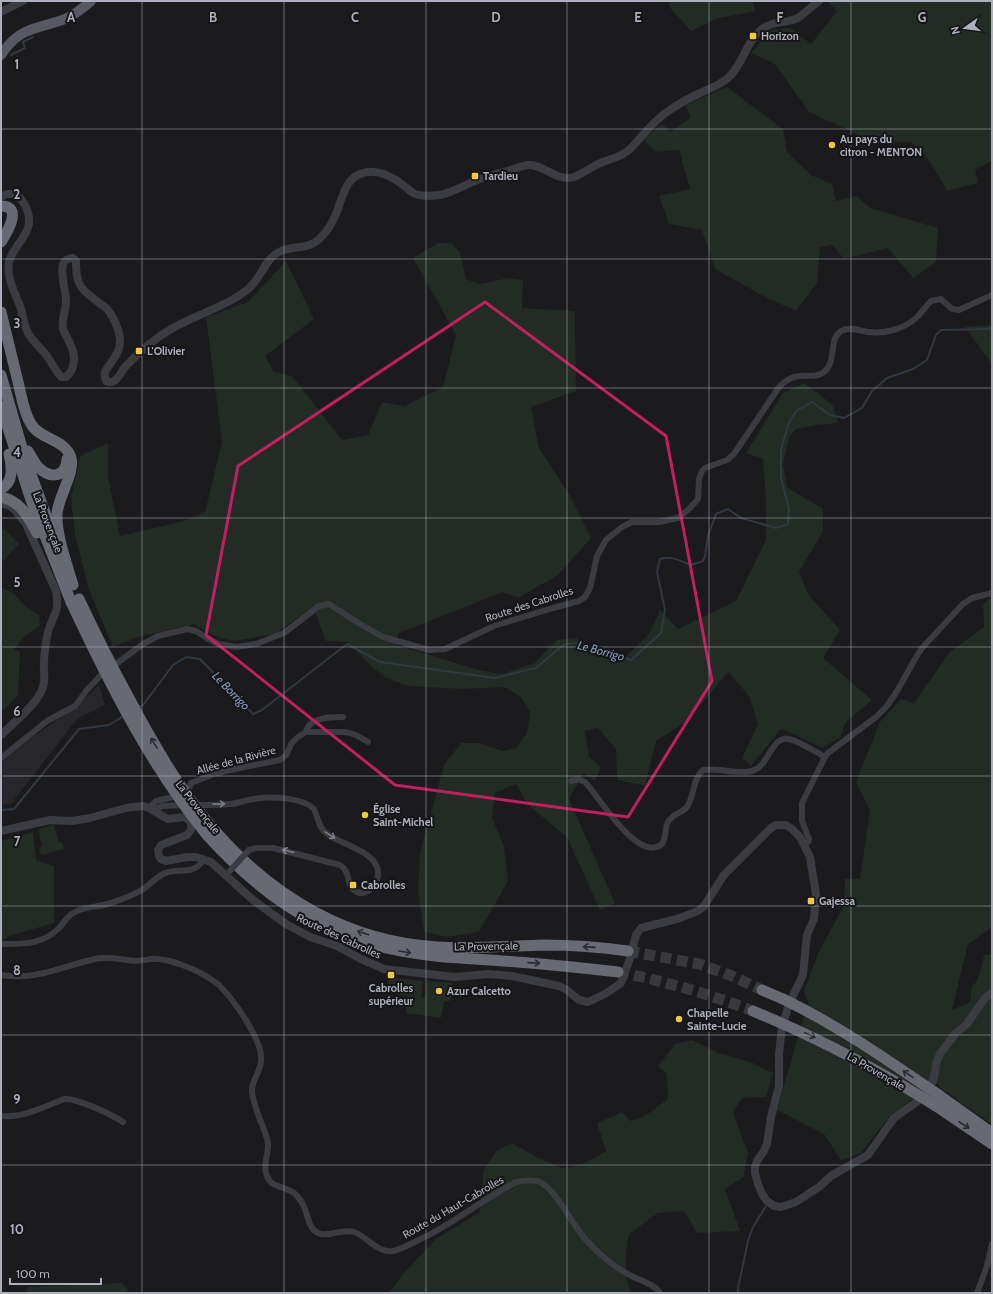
<svg xmlns="http://www.w3.org/2000/svg" width="993" height="1294" viewBox="0 0 993 1294" font-family="Cabin,sans-serif">
	<style>
		.built { fill: #27262a }
		.green { fill: #222b24 }
		.lines { fill: none; stroke-linecap: round; stroke-linejoin: round }
		.stream { stroke: #303841; stroke-width: 2 }
		.motorway-tunnel { stroke: #38383d; stroke-width: 11; stroke-dasharray: 11 5.5; stroke-linecap: butt }
		.minor { stroke: #3b3c42; stroke-width: 6 }
		.tertiary { stroke: #3b3c42; stroke-width: 8 }
		.primary { stroke: #575861; stroke-width: 10 }
		.motorway { stroke: #676973; stroke-width: 11 }
		.minor-bridge { stroke: #3b3c42; stroke-width: 6 }
		.motorway-bridge { stroke: #676973; stroke-width: 11 }
		.oneway { stroke: #2a2a2f }
		.oneway2 { stroke: #7a7c85 }
		.marked { fill: none; stroke: #c12060; stroke-width: 3; stroke-linejoin: round }
		.grid { fill: none; stroke: #adb0bc; stroke-width: 1; stroke-opacity: 0.55 }
		.poi-dot { fill: #f2c93d; stroke: #161518; stroke-width: 1.5 }
		.labels { text-anchor: middle; stroke-width: 4; stroke-linejoin: round; paint-order: stroke }
		.poi-label { font-size: 11px; font-weight: bold; fill: #adb0bc; stroke: #161518; text-anchor: start }
		.street-label { font-size: 11px; fill: #adb0bc; stroke: #161518 }
		.water-label { font-size: 12px; font-style: italic; fill: #859ab6; stroke: #161518 }
		.grid-label { font-size: 13px; text-anchor: middle; font-weight: bold; fill: #adb0bc; stroke: #161518; stroke-width: 4; stroke-linejoin: round; paint-order: stroke }
	</style>
	<rect width="100%" height="100%" fill="#1b1a1d"/>
	<polygon class="built" points="99,685 105,705 77,719 11,804 1,804 1,759 76,707"/>
	<g class="green">
		<polygon points="668,1 753,1 755,11 716,19 691,31 671,9"/>
		<polygon points="827,1 992,1 992,161 975,170 978,183 947,191 929,160 911,142 876,143 809,112 775,64 751,53 771,30 790,28 811,44 837,11"/>
		<polygon points="727,87 783,129 787,152 811,175 832,184 836,201 857,196 870,208 938,228 936,262 913,278 888,248 844,259 832,245 820,247 817,283 796,311 769,299 715,269 702,230 669,224 659,196 690,189 679,150 656,152 643,139 662,124 671,132 691,117 685,105"/>
		<polygon points="438,243 451,243 460,252 466,279 480,284 508,278 523,280 522,308 575,311 576,391 531,407 539,448 570,496 591,538 558,575 518,598 503,592 399,633 394,644 475,669 502,674 535,663 557,640 575,638 621,662 649,634 660,610 678,629 736,601 766,540 766,503 763,459 746,453 783,393 804,383 833,405 838,423 818,425 796,429 789,438 783,464 787,487 823,509 823,531 799,572 808,594 840,630 823,658 872,700 846,722 840,738 822,748 789,732 781,729 751,766 742,758 758,724 749,696 728,672 697,709 681,725 656,741 645,786 617,780 616,749 598,728 585,731 589,757 601,767 595,781 583,773 569,799 615,903 600,910 567,837 528,805 516,784 495,793 492,818 504,846 508,881 479,932 446,937 424,932 418,890 420,853 444,765 461,743 480,743 502,751 516,748 527,733 530,712 521,697 504,687 462,689 408,686 386,678 372,667 348,642 326,641 313,607 275,634 235,641 214,636 194,624 138,637 113,647 89,590 75,535 71,498 80,456 108,443 108,476 120,536 184,521 205,512 222,442 206,317 248,302 286,261 314,319 265,356 274,372 292,376 342,440 368,435 382,402 404,406 443,387 456,335 413,258"/>
		<polygon points="992,325 992,364 965,327"/>
		<polygon points="1,526 19,544 1,563"/>
		<polygon points="1,588 13,593 26,607 39,615 40,626 25,636 14,649 20,652 18,695 1,712"/>
		<polygon points="989,599 992,599 992,927 968,944 952,1010 970,1002 972,986 977,981 981,969 984,955 992,954 992,1124 959,1102 954,1096 942,1090 935,1082 890,1116 861,1153 841,1160 824,1134 777,1110 808,1002 804,991 819,951 844,906 845,879 860,879 870,810 856,782 880,722 901,699 914,703 949,653 984,627 983,605"/>
		<polygon points="54,825 59,843 62,842 64,849 41,855 39,847 42,846 38,829"/>
		<polygon points="33,832 36,860 54,866 54,923 9,936 1,942 1,841"/>
		<polygon points="389,977 423,981 421,997 425,998 427,981 453,983 450,1001 444,1001 441,1018 406,1013 408,996 386,993"/>
		<path d="M692,1040l27,13 34,10 20,10 -7,24 -24,1 -9,14 15,41 -4,24 -19,12 15,42 -43,2 -13,-22 -26,2 -29,21c-3,17 -7,44 3,59h-243l13,-18 35,-37 42,-25 3,-20 1,-21 13,-21 15,-8 24,13 27,12 21,-4 23,-13 -9,-28 25,-11 9,9 14,-5 23,-17 -1,-25 -9,-8 17,-22z"/>
		<polygon points="122,1283 130,1293 25,1293 29,1287"/>
	</g>
	<g class="lines">
		<g class="stream">
			<polyline points="11,55 25,48 23,42 33,37"/>
			<path d="M139,707l4,-2 30,-40 13,-8 14,2 53,55 9,-4 85,-66 33,18 115,16 41,-10 27,-23 12,-2 56,17 30,-27 4,-23 -8,-38 3,-13c11,-4 21,2 31,6l12,-4 2,-5 3,-20 8,-22 12,-5 13,9 35,10 12,-4 1,-15 -8,-31v-29l8,-26 7,-12 16,-9 18,13 14,3 18,-10 10,-17 15,-13 26,-9 14,-9 9,-25 5,-5 46,-1 5,-2"/>
			<polyline points="1,810 14,809 79,729 109,725 125,715"/>
			<polyline points="738,1293 738,1288 748,1241 753,1227 766,1206"/>
		</g>
		<g class="motorway-tunnel">
			<polyline points="628,951 699,964 732,976 762,990"/>
			<path d="M618,972c46,9 91,22 135,39"/>
		</g>
		<g class="minor">
			<path d="M306,732c3,-15 25,-15 37,-15"/>
			<path d="M1,758l46,-37 28,-15 12,-16 13,-14 43,-32 15,-8 29,-7 9,2 11,7 11,6 19,3 19,-3 28,-11 35,-27 10,-2 31,20 23,13 46,13 16,-1 49,-23 59,-18 26,-7 6,-4 5,-9 7,-32 9,-16 16,-13 10,-5h27l19,-4 10,-8 10,-11 1,-20 3,-8 3,-3 22,-8 7,-6 45,-67c6,-6 13,-11 21,-11 8,-1 17,2 24,-4 13,-10 4,-32 17,-41 8,-5 19,0 27,1 16,2 37,-3 49,-15 5,-5 9,-11 14,-16l10,-2 11,10 7,1 33,-15"/>
			<path d="M571,781l7,-2 7,3c13,13 52,80 76,63 6,-5 3,-17 7,-23 4,-8 14,-9 19,-15 8,-12 5,-27 16,-37 16,-3 32,5 49,1 17,-4 19,-36 37,-32 12,3 25,12 36,18"/>
			<path d="M194,805c12,0 24,0 37,-1 8,-1 15,-4 23,-5 16,-3 48,-2 60,10 4,8 4,18 12,24 14,12 55,18 52,43 -1,4 -2,8 -5,11 -4,4 -10,8 -16,5 -12,-5 -5,-20 -17,-27l-67,-17h-17l-7,2"/>
			<polyline points="149,808 156,801 173,797 189,789 191,783 214,774 230,770 280,760 287,754 291,744 298,737 306,732 346,732 356,735 368,742"/>
			<polyline points="153,810 162,806 184,805"/>
			<polyline points="805,845 808,842 809,839 802,821 802,803 825,757 828,753 876,717 887,706 897,691 915,659 922,648 963,604 972,598 992,593"/>
			<path d="M1,944c23,0 42,1 59,-17 5,-6 8,-12 15,-15 9,-5 19,-5 29,-7 11,-3 22,-7 32,-12 11,-4 17,-14 27,-19 16,-8 29,4 41,-15"/>
			<path d="M1,975c34,6 62,-9 94,-16 14,-3 27,1 41,2 7,0 15,-3 22,-2 13,1 34,9 46,16 5,3 10,6 15,10 14,14 45,56 42,77 -1,10 -9,18 -9,28 0,16 13,37 16,53 1,11 -6,23 -1,33 4,12 18,10 27,17 3,2 5,6 7,8 8,11 5,26 17,32 10,5 24,-5 36,-1 13,4 24,22 39,19 12,-3 23,-10 34,-15 31,-16 58,-38 89,-54 7,-1 17,-3 24,0 18,10 33,45 48,60 11,12 24,23 38,31 10,7 27,9 34,20"/>
			<path d="M1,1116c22,2 43,-9 63,-17 13,-1 47,15 59,23"/>
			<polyline points="977,1293 987,1266 992,1244"/>
		</g>
		<g class="tertiary">
			<polyline points="1,12 23,1"/>
			<path d="M1,197c17,-12 30,13 28,27 -2,14 -17,24 -20,38 -3,17 7,32 12,47 2,8 3,17 7,24 5,9 13,15 19,23 5,7 8,14 14,21h5c9,-7 10,-21 5,-31 -2,-6 -6,-11 -8,-17 -2,-9 3,-18 3,-28 0,-11 -6,-25 -3,-37 2,-5 5,-5 10,-6l3,3c0,8 0,15 3,22 5,11 18,17 27,25 7,7 13,21 14,31 1,14 -9,22 -15,33 -1,3 0,6 1,9 4,1 5,2 8,0 5,-3 8,-10 11,-14 14,-15 30,-29 48,-39 24,-14 53,-21 75,-39 13,-10 16,-29 31,-37 16,-8 30,0 44,-17 5,-5 9,-12 12,-19 6,-12 9,-35 23,-41 16,-8 32,0 45,10 3,2 7,6 10,8 8,4 18,3 27,2 13,-3 25,-10 37,-15 11,-4 22,-7 34,-10 5,-2 11,-4 17,-5 16,-1 28,17 46,12 8,-3 16,-9 24,-13 10,-5 23,-6 32,-15 12,-12 22,-27 37,-37 10,-7 20,-13 31,-18 10,-5 23,-9 31,-17 14,-13 17,-35 32,-47 11,-10 25,-6 37,-12 7,-5 14,-12 21,-17"/>
			<path d="M1,503l9,3 6,5 10,13 30,67c4,22 -3,23 -8,41 -2,10 -4,21 -4,31 -1,8 2,16 -1,24 -6,18 -29,35 -42,48"/>
			<polyline points="1,831 50,820 72,821 90,818 126,808 143,806 149,808 164,817 168,819 185,817 191,822 191,830 187,835 161,845 158,850 159,856 161,859 166,861 187,857 196,857 211,862 253,900 286,924 310,937 337,946 361,959 384,969 455,977 488,974 512,976 559,986 567,990 579,1000 588,1002 605,994 621,983 629,961 636,935 641,928 677,919 698,911 704,906 724,875 771,828 776,825 786,825 792,829 800,837 810,857 816,894 814,919 807,935 803,975 789,1004 782,1027 779,1054 779,1086 771,1117 767,1144 764,1151 757,1161 755,1167 755,1173 758,1184 762,1194 767,1201 774,1206 781,1207 796,1202 819,1187 831,1176 868,1155 894,1118 918,1101 926,1091 933,1081 937,1061 940,1054 956,1033 967,1024 985,998 992,993"/>
		</g>
		<path class="primary" d="M1,55c19,-29 35,-25 64,-36 10,-4 18,-11 26,-18"/>
		<g class="motorway">
			<path d="M1,206c23,0 5,28 0,36"/>
			<path d="M1,312c6,25 12,50 18,74 3,13 5,27 12,38 9,16 35,15 40,34 4,15 -13,39 -14,56 -1,20 10,51 16,71"/>
			<polyline points="1,375 25,458 57,545"/>
			<polyline points="1,406 31,500 71,602"/>
			<path d="M28,451c3,5 6,11 10,16 12,12 28,11 29,-8"/>
			<path d="M1,489c13,-7 11,-22 8,-35"/>
			<path d="M1,497c20,4 27,20 36,36"/>
			<path d="M216,832c58,66 133,110 222,115 35,2 71,-1 106,-2 28,0 56,2 84,6"/>
			<path d="M207,835c50,55 104,96 179,113 34,8 70,10 105,12 42,3 84,7 127,12"/>
			<polyline points="762,990 783,999"/>
			<polyline points="753,1011 774,1020"/>
			<polyline points="940,1096 992,1133"/>
			<polyline points="936,1106 992,1144"/>
		</g>
		<polyline class="minor-bridge" points="229,872 249,850"/>
		<g class="motorway-bridge">
			<path d="M79,599c16,34 33,68 51,101 25,47 51,92 86,132"/>
			<path d="M71,602c38,81 79,163 136,233"/>
			<path d="M783,999c56,27 106,62 157,97"/>
			<path d="M774,1020c58,25 109,53 162,86"/>
		</g>
	</g>
	<defs><path id="oneway-shaft" d="M-6 0H5M1.5-3L5.5 0L1.5 3" fill="none" stroke-width="1.6" stroke-linecap="round" stroke-linejoin="round"/></defs>
	<g class="oneway">
		<use href="#oneway-shaft" transform="translate(154 743) rotate(-120)"/>
		<use href="#oneway-shaft" transform="translate(363 933) rotate(-162)"/>
		<use href="#oneway-shaft" transform="translate(589 947) rotate(-176)"/>
		<use href="#oneway-shaft" transform="translate(405 952) rotate(9)"/>
		<use href="#oneway-shaft" transform="translate(534 963) rotate(4)"/>
		<use href="#oneway-shaft" transform="translate(810 1035) rotate(25)"/>
		<use href="#oneway-shaft" transform="translate(908 1074) rotate(-146)"/>
		<use href="#oneway-shaft" transform="translate(964 1125) rotate(33)"/>
	</g>
	<g class="oneway2">
		<use href="#oneway-shaft" transform="translate(219 804) rotate(-1)"/>
		<use href="#oneway-shaft" transform="translate(330 835) rotate(32)"/>
		<use href="#oneway-shaft" transform="translate(288 851) rotate(-166)"/>
	</g>
	<path class="marked" d="M485,302l181,134 46,245 -84,136 -233,-32 -189,-150 32,-169z"/>
	<path class="grid" d="M142,1v1292M284,1v1292M426,1v1292M567,1v1292M709,1v1292M851,1v1292M1,129h991M1,259h991M1,388h991M1,518h991M1,647h991M1,776h991M1,906h991M1,1035h991M1,1165h991"/>
	<g class="poi-dot">
		<rect x="749" y="32" width="8" height="8" rx="2"/>
		<circle cx="832" cy="145" r="4"/>
		<rect x="471" y="172" width="8" height="8" rx="2"/>
		<rect x="135" y="347" width="8" height="8" rx="2"/>
		<circle cx="365" cy="815" r="4"/>
		<rect x="349" y="881" width="8" height="8" rx="2"/>
		<rect x="807" y="897" width="8" height="8" rx="2"/>
		<rect x="387" y="971" width="8" height="8" rx="2"/>
		<circle cx="439" cy="991" r="4"/>
		<circle cx="679" cy="1019" r="4"/>
	</g>
	<g class="labels">
		<g class="poi-label">
			<text x="761" y="40">Horizon</text>
			<text x="840" y="143">Au pays du<tspan x="840" dy="13">citron - MENTON</tspan></text>
			<text x="483" y="180">Tardieu</text>
			<text x="147" y="355">L'Olivier</text>
			<text x="373" y="813">Église<tspan x="373" dy="13">Saint-Michel</tspan></text>
			<text x="361" y="889">Cabrolles</text>
			<text x="819" y="905">Gajessa</text>
			<text x="391" y="992" text-anchor="middle">Cabrolles<tspan x="391" dy="13">supérieur</tspan></text>
			<text x="447" y="995">Azur Calcetto</text>
			<text x="687" y="1017">Chapelle<tspan x="687" dy="13">Sainte-Lucie</tspan></text>
		</g>
		<g class="street-label">
			<text transform="translate(48 522) rotate(69)" y="4">La Provençale</text>
			<text transform="translate(529 604) rotate(-18)" y="4">Route des Cabrolles</text>
			<text transform="translate(236 760) rotate(-15)" y="4">Allée de la Rivière</text>
			<text transform="translate(198 807) rotate(52)" y="4">La Provençale</text>
			<text transform="translate(339 936) rotate(25)" y="4">Route des Cabrolles</text>
			<text transform="translate(486 946) rotate(-1)" y="4">La Provençale</text>
			<text transform="translate(876 1071) rotate(30)" y="4">La Provençale</text>
			<text transform="translate(453 1207) rotate(-30)" y="4">Route du Haut-Cabrolles</text>
		</g>
		<g class="water-label">
			<text transform="translate(601 651) rotate(15)" y="4">Le Borrigo</text>
			<text transform="translate(231 691) rotate(46)" y="4">Le Borrigo</text>
		</g>
	</g>
	<g class="grid-label">
		<text x="71" y="22">A</text>
		<text x="213" y="22">B</text>
		<text x="355" y="22">C</text>
		<text x="496" y="22">D</text>
		<text x="638" y="22">E</text>
		<text x="780" y="22">F</text>
		<text x="922" y="22">G</text>
		<text x="17" y="69">1</text>
		<text x="17" y="199">2</text>
		<text x="17" y="328">3</text>
		<text x="17" y="457">4</text>
		<text x="17" y="587">5</text>
		<text x="17" y="716">6</text>
		<text x="17" y="846">7</text>
		<text x="17" y="975">8</text>
		<text x="17" y="1104">9</text>
		<text x="17" y="1234">10</text>
	</g>
	<rect width="993" height="1294" fill="none" stroke="#adb0bc" stroke-width="4"/>
	<g transform="translate(965 28) rotate(256)" stroke="#161518" stroke-width="3" paint-order="stroke">
	<path d="M0-3L7 15L0 10L-7 15Z" fill="#adb0bc"/>
	<text y="-6" font-size="11" font-weight="bold" text-anchor="middle" fill="#adb0bc">N</text>
	</g>
	<path d="M10 1278v6h91v-6" fill="none" stroke="#adb0bc" stroke-width="2"/>
	<text x="16" y="1278" font-size="12" fill="#adb0bc" stroke="#161518" stroke-width="3" paint-order="stroke">100 m</text>
</svg>
